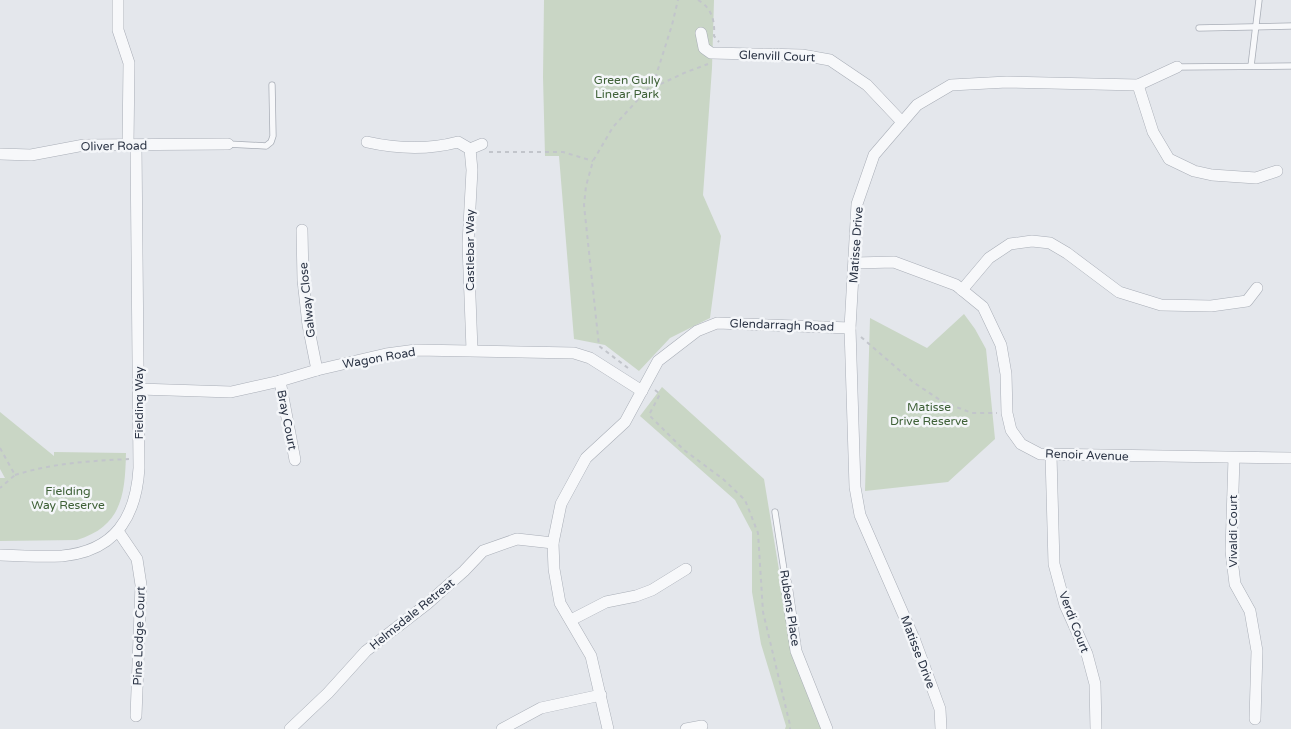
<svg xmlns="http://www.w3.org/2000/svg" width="1291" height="729" viewBox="0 0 1291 729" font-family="'Varela Round',sans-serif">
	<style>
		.green { fill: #c9d6c5 }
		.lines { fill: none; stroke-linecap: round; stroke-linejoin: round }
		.lane-casing { stroke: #a9aeb7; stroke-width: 7 }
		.street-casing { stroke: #a9aeb7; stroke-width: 12 }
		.path { stroke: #c2c5cb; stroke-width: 2; stroke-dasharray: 4 4; stroke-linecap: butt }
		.lane { stroke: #f7f8fa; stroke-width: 5.5 }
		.street { stroke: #f7f8fa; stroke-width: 11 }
		.labels { text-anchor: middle; stroke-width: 5; stroke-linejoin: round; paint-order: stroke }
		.street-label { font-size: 12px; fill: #2b3445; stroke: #f4f6f9 }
		.park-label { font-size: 12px; fill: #3f6138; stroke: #f4f6f9 }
	</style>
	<rect width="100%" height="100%" fill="#e4e7ec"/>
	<g class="green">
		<polygon points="544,0 714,0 712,68 703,195 721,236 710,318 670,338 639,371 605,345 574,339 559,156 545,156 543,77"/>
		<polygon points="964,314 975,329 986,349 995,439 948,482 865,491 870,318 927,348"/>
		<polygon points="662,387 764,479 793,655 823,729 785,729 786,726 761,644 752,592 752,532 735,500 640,416"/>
		<path d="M0,412l54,44v-4l72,1c-1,42 -4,73 -49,87l-77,1v-63h5l-5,-9z"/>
	</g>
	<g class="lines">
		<g class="lane-casing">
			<g id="lane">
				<polyline points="1199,28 1291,26"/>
				<polyline points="1251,66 1259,0"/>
				<polyline points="1177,67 1291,66"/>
				<polyline points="228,144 266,146 271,142 273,136 272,85"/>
				<polyline points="775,512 786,583"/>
			</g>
		</g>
		<g class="street-casing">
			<g id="street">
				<polyline points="118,0 118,30 129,63 128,145"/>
				<polyline points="701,33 704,48 711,53 802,55 830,60 867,85 902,122"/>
				<polyline points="1138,85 1153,132 1169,159 1194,171 1212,175 1256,178 1277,171"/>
				<path d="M367,142c31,7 61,8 91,0l12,7 2,21 -4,74 4,106"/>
				<polyline points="470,149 482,144"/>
				<polyline points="0,154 31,155 84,145 228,144"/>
				<polyline points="302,230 303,280 308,325 317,370"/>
				<polyline points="855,263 894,262 956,285 983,307 1001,345 1006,374 1007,413 1011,430 1021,444 1040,454 1291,458"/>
				<polyline points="962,290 989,258 1010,244 1032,241 1050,243 1067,253 1119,292 1161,305 1211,306 1247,301 1257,288"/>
				<polyline points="280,381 295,460"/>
				<polyline points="139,389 231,392 280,381 317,370 386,354 416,350 574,353 590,358 642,391"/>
				<polyline points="1051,455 1054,564 1065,605 1087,654 1095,684 1096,729"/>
				<polyline points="1234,458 1231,551 1235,584 1250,611 1257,651 1255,719"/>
				<polyline points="118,531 137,559 141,585 136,716"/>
				<path d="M0,555c20,1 42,2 62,1 53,-5 74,-38 77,-88l-3,-323"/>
				<polyline points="786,583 796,651 827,729"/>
				<polyline points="571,620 606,602 636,596 652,590 686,569"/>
				<polyline points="290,729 328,693 366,651 427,604 464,571 483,551 517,539 553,543"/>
				<polyline points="502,729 541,708 601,695"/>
				<polyline points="608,729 591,656 560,603 554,569 553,543 561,504 586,458 625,422 658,361 697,331 717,323 850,328"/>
				<polyline points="686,729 702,726"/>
				<polyline points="941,729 940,709 915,641 860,515 855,487 850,328 857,204 874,155 917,105 951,85 1007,82 1138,85 1177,67"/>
			</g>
		</g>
		<g class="path">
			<path d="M698,0c14,8 17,21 16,36l5,6"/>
			<polyline points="646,91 684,73 708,64"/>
			<polyline points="489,152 563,152 593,161"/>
			<polyline points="861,337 913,382 943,402 972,413 997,413"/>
			<polyline points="628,368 599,346 584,205 586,186 593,161 613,127 654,82 672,25 678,0"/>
			<polyline points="655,390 660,394 649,415 684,450 723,479 745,500 758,533 763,612 790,725 790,729"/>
			<polyline points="0,448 15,475 0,488"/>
			<path d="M15,475c38,-12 75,-14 114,-16"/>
		</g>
		<use href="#lane" class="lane"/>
		<use href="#street" class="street"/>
	</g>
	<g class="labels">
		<g class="street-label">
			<text transform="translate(777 56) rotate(2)" y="4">Glenvill Court</text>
			<text transform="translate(114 146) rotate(-1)" y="4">Oliver Road</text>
			<text transform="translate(856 245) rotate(-86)" y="4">Matisse Drive</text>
			<text transform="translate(470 250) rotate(-90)" y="4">Castlebar Way</text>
			<text transform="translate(307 300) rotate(-96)" y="4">Galway Close</text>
			<text transform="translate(782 325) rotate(2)" y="4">Glendarragh Road</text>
			<text transform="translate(379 358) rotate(-10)" y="4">Wagon Road</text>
			<text transform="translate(139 403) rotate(-90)" y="4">Fielding Way</text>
			<text transform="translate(287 420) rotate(79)" y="4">Bray Court</text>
			<text transform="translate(1087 455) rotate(2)" y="4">Renoir Avenue</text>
			<text transform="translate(1233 531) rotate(-90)" y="4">Vivaldi Court</text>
			<text transform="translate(790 608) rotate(81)" y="4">Rubens Place</text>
			<text transform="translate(412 614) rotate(-39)" y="4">Helmsdale Retreat</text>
			<text transform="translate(1074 622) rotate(69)" y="4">Verdi Court</text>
			<text transform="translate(139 636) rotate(-88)" y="4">Pine Lodge Court</text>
			<text transform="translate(918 652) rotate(69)" y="4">Matisse Drive</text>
		</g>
		<g class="park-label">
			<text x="627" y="84">Green Gully<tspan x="627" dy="14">Linear Park</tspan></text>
			<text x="929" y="411">Matisse<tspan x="929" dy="14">Drive Reserve</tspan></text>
			<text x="68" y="495">Fielding<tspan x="68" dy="14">Way Reserve</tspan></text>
		</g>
	</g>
</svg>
